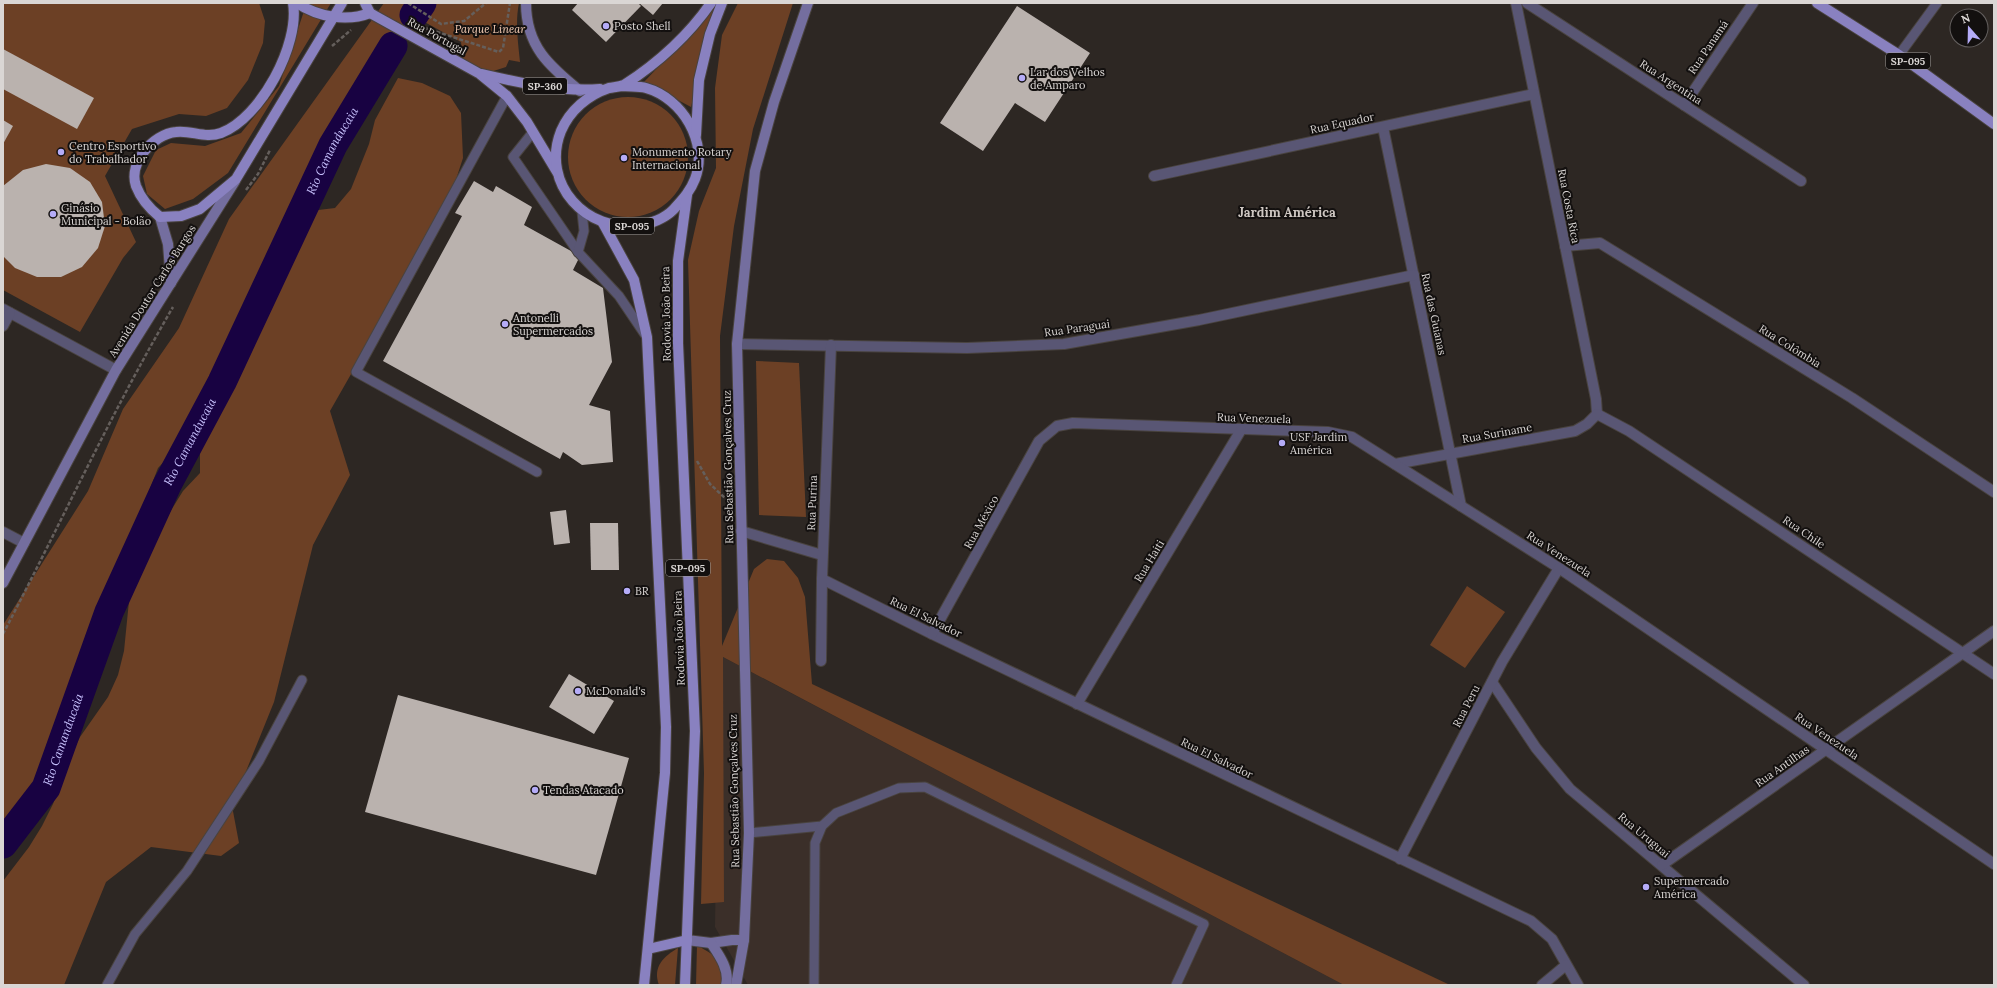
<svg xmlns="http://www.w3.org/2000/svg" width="1997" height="988" viewBox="0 0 1997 988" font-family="Lora,serif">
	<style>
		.built { fill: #3b2f29 }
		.green { fill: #6c4025 }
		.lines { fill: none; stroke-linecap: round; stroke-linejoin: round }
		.river { stroke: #180242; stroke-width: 29 }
		.building { fill: #bab2ae }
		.lane-casing { stroke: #49433f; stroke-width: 11 }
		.street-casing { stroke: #49433f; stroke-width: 12 }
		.secondary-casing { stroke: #49433f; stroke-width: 12 }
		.primary-casing { stroke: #49433f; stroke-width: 12 }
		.path { stroke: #655f5c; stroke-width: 2.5; stroke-dasharray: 4 2; stroke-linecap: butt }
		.lane { stroke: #595674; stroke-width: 9 }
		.street { stroke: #595674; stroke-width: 10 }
		.secondary { stroke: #746e9f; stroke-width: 10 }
		.primary { stroke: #8981c0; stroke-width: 10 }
		.poi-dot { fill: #b5acf8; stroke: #13100f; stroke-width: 1.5 }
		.labels { text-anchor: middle; stroke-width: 4; stroke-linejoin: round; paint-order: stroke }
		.shield { fill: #13100f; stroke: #9e9b99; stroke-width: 1 }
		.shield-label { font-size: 10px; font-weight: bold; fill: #dad6d4 }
		.poi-label { font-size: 11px; fill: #dad6d4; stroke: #13100f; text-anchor: start }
		.park-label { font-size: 11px; font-style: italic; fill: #f6ceb6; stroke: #13100f }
		.street-label { font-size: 11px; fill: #dad6d4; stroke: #13100f }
		.water-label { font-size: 12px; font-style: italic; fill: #c7c1fd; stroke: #13100f }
		.quarter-label { font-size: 13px; font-weight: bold; fill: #cec7c2; stroke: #13100f }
	</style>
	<rect width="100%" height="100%" fill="#2d2723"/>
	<polygon class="built" points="719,655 1344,985 748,985 715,927"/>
	<g class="green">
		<polygon points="3,3 259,3 265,21 263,43 248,80 227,108 206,116 179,114 132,129 105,176 136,242 123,258 80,332 3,290"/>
		<polygon points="303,3 331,3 228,173 193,199 165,209 147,194 143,176 156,150 171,143 205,146 241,133 279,86 305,8"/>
		<path d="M384,3h135c-4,20 -1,39 1,59l-11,-2 -3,7 -25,8 -17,-6 -3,-27 -42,-23 -16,27 -54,53 -21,43 -6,24 -12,21v24l25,-3 16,-19 18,-45 6,-24 23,-42 24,5 28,13 11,17 2,45 -15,46 -118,207 20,64 -37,70 -39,157 -42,104 7,37 -18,13 -70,-9 -45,35 -42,103h-61v-104l26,-34 13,-21 11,-22 16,-45 11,-22 28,-40 10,-22 6,-24 5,-50 5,-24 23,-44 26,-42 17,-18v-24h-24l-18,19 -90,231 -7,24 -4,26 -10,21 -13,21 -31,35v-201l85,-134 35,-82 56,-81 50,-109z"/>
		<polygon points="738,3 793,3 753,129 734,226 720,336 722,646 754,569 767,559 784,561 798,578 805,597 812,684 1450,985 1344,985 723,657 724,902 701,904 704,773 688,260 699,211 716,168 715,88 722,35"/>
		<polygon points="716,6 691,107 644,82"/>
		<circle cx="628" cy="157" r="60"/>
		<polygon points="756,361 799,363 806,517 759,515"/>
		<polygon points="1467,586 1505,612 1465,668 1430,645"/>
		<path d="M697,945c23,14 24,13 25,40h-26z"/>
		<path d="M678,948l-3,37h-16c-7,-18 5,-29 19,-37z"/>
	</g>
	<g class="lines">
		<g class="river">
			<polyline points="414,15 422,3"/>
			<path id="s1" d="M3,844l43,-56 63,-176 58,-127 55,-103 111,-237 60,-99"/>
		</g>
	</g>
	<g class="building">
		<polygon points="578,3 638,3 641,6 606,42 572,10"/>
		<polygon points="639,3 663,3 653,15"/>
		<polygon points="1017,6 1090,53 1045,122 1015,103 983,151 940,123"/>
		<polygon points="3,49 94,98 77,129 3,89"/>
		<polygon points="3,120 13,126 3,144"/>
		<polygon points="46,164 70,168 90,182 102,202 105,226 98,248 82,267 61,277 37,277 15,268 3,256 3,186 23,170"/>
		<polygon points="474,181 493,192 496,186 532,207 524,225 580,256 573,270 603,288 612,362 589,405 610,411 613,462 582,465 563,452 560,459 383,361 462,216 455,213"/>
		<polygon points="566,510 570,543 554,545 550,512"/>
		<polygon points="590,523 618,523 619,570 591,570"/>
		<polygon points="569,674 614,701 594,734 549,707"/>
		<polygon points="398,695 629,758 596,875 365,812"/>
	</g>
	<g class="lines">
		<g class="lane-casing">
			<g id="lane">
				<polyline points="1899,55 1937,3"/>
				<polyline points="507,96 356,372 537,472"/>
				<polyline points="533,132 513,157 578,252 619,296 646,336"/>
				<polyline points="578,252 584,231 582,212"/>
				<polyline points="749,833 822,826"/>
				<polyline points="107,985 135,934 187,871 259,761 302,680"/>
				<polyline points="814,985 815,843 822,826 836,813 899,788 925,787 1204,924 1176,985"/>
			</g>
		</g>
		<g class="street-casing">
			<g id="street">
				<polyline points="1516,3 1596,399 1597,414"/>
				<polyline points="1527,3 1801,181"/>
				<polyline points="1684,105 1753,3"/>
				<polyline points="1383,127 1461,506"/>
				<polyline points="1154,176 1534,94"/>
				<polyline points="1565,246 1600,243 1852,398 1994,492"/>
				<polyline points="3,309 116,370"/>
				<polyline points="3,326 10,313"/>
				<polyline points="737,344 967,348 1064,344 1199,320 1414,275"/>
				<polyline points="1597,414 1629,431 1994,674"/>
				<polyline points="1395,464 1575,431 1587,424 1597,414"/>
				<polyline points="741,531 822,555"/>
				<polyline points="3,532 24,543"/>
				<polyline points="822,579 932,634 1531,921 1552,939 1578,985"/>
				<polyline points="932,634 1039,441 1057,426 1073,423 1328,432 1352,437 1559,568 1994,864"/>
				<polyline points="821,661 822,579 831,345"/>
				<polyline points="1492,682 1536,748 1570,789 1804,985"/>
				<polyline points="1077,704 1241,430"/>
				<polyline points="1400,859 1502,662 1559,568"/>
				<polyline points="1662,865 1994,631"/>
				<polyline points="1542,985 1566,965"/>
			</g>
		</g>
		<g class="secondary-casing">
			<g id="secondary">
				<path d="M526,3c0,43 23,63 54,88"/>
				<polyline points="160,217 168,244 171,283"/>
				<polyline points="3,583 116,370 235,181"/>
				<polyline points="687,940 711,943 732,940 744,940"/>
				<path d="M711,943c8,12 19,27 15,42"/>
				<polyline points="736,985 744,940 749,833 737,344 755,171 774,102 808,3"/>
			</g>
		</g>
		<g class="primary-casing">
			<g id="primary">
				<path d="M293,3c7,41 -32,115 -72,130 -16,6 -29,-3 -45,-1 -23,2 -48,31 -40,54 5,13 14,23 24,31l21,-1 19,-7 36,-30 106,-176"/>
				<path d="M297,3c21,14 50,19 73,10"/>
				<polyline points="365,3 370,13 480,74 507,96 527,122 557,172"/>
				<polyline points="1817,3 1899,55 1994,124"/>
				<path d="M482,74c38,9 79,18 118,15"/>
				<path d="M622,86c8,1 17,0 24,2 36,10 63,54 49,91 -5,13 -13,21 -22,31 -8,8 -22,14 -33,15 -53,9 -100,-41 -79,-94 9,-21 27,-36 48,-43 5,-1 10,-1 15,-3 34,-22 64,-49 87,-82"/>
				<polyline points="696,135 699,80 710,34 722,3"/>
				<polyline points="603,223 634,280 647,337 666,727 665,773 644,985"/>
				<polyline points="648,949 687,940"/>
				<polyline points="685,985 695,731 678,343 678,261 687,195"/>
			</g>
		</g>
		<g class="path">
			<polyline points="408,3 441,24 464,21 486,3"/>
			<polyline points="425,28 499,52 503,48 510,3"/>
			<polyline points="332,46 351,30"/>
			<polyline points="246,190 258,174 270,150"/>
			<polyline points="697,461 710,484 728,501"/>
			<path d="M3,634c57,-109 108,-221 170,-327"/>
		</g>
		<use href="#lane" class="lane"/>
		<use href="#street" class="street"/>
		<use href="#secondary" class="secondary"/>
		<use href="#primary" class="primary"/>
	</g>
	<g class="poi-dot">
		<circle cx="606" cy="26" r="4"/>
		<circle cx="1022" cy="78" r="4"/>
		<circle cx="61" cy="152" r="4"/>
		<circle cx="624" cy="158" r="4"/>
		<circle cx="53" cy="214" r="4"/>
		<circle cx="505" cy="324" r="4"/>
		<circle cx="1282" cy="443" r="4"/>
		<circle cx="627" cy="591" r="4"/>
		<circle cx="578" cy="691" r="4"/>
		<circle cx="535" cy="790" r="4"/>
		<circle cx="1646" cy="887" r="4"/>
	</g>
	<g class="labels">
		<g class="shield">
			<rect x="1886" y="53" width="44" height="16" rx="3"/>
			<rect x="523" y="78" width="44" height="16" rx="3"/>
			<rect x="610" y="218" width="44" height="16" rx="3"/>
			<rect x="666" y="560" width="44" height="16" rx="3"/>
		</g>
		<g class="shield-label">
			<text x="1908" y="65">SP-095</text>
			<text x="545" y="90">SP-360</text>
			<text x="632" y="230">SP-095</text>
			<text x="688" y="572">SP-095</text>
		</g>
		<g class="poi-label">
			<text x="614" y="30">Posto Shell</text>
			<text x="1030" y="76">Lar dos Velhos<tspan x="1030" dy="13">de Amparo</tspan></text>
			<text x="69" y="150">Centro Esportivo<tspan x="69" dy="13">do Trabalhador</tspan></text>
			<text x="632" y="156">Monumento Rotary<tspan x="632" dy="13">Internacional</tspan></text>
			<text x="61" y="212">Ginásio<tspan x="61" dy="13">Municipal - Bolão</tspan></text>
			<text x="513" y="322">Antonelli<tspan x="513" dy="13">Supermercados</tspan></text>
			<text x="1290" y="441">USF Jardim<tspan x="1290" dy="13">América</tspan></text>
			<text x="635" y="595">BR</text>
			<text x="586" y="695">McDonald's</text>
			<text x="543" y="794">Tendas Atacado</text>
			<text x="1654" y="885">Supermercado<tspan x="1654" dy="13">América</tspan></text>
		</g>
		<g class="park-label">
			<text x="490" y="33">Parque Linear</text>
		</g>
		<g class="street-label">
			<text transform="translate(437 36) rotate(29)" y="4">Rua Portugal</text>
			<text transform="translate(1708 47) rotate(-56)" y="4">Rua Panamá</text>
			<text transform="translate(1671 82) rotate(33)" y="4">Rua Argentina</text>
			<text transform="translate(1342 123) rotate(-12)" y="4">Rua Equador</text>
			<text transform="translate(1569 206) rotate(79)" y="4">Rua Costa Rica</text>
			<text transform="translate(152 291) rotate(-58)" y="4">Avenida Doutor Carlos Burgos</text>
			<text transform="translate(666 314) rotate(-91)" y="4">Rodovia João Beira</text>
			<text transform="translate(1434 314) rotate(78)" y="4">Rua das Guianas</text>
			<text transform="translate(1077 328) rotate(-8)" y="4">Rua Paraguai</text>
			<text transform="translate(1790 346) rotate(32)" y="4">Rua Colômbia</text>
			<text transform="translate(1254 418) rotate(2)" y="4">Rua Venezuela</text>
			<text transform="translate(1497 433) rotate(-10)" y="4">Rua Suriname</text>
			<text transform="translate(728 467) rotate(-91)" y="4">Rua Sebastião Gonçalves Cruz</text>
			<text transform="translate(812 503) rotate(-88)" y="4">Rua Purina</text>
			<text transform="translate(981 522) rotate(-61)" y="4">Rua México</text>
			<text transform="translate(1804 532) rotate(34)" y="4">Rua Chile</text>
			<text transform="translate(1559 554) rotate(33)" y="4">Rua Venezuela</text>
			<text transform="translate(1149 561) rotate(-59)" y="4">Rua Haiti</text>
			<text transform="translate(926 617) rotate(26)" y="4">Rua El Salvador</text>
			<text transform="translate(679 638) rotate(-92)" y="4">Rodovia João Beira</text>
			<text transform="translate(1466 706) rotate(-63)" y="4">Rua Peru</text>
			<text transform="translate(1827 736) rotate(34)" y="4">Rua Venezuela</text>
			<text transform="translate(1217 758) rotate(26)" y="4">Rua El Salvador</text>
			<text transform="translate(1782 766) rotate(-35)" y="4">Rua Antilhas</text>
			<text transform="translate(734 791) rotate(-91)" y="4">Rua Sebastião Gonçalves Cruz</text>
			<text transform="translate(1644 835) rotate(40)" y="4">Rua Uruguai</text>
		</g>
		<g class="water-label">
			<text dy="4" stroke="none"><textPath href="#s1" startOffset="770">Rio Camanducaia</textPath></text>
			<text dy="4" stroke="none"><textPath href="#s1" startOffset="446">Rio Camanducaia</textPath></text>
			<text dy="4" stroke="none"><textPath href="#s1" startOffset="122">Rio Camanducaia</textPath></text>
		</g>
		<g class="quarter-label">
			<text x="1287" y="217">Jardim América</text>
		</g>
	</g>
	<rect width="1997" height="988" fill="none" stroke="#dad6d4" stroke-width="8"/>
	<g transform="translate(1969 28) rotate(340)"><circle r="19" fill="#13100f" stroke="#635f5e"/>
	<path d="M0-3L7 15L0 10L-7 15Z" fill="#b5acf8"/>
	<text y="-6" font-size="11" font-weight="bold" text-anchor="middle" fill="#dad6d4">N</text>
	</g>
</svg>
